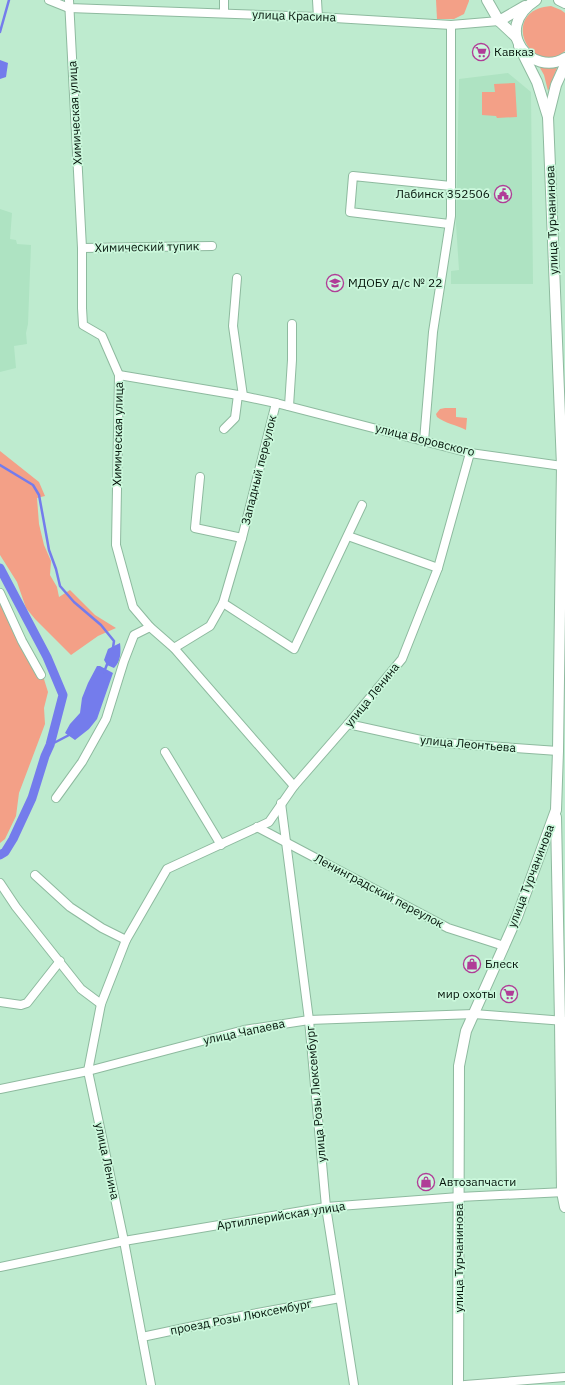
<svg xmlns="http://www.w3.org/2000/svg" width="565" height="1385" viewBox="0 0 565 1385" font-family="'IBM Plex Sans',sans-serif">
	<style>
		.built { fill: #aee3c2 }
		.green { fill: #f3a087 }
		.water { fill: #747cec }
		.lines { fill: none; stroke-linecap: round; stroke-linejoin: round }
		.stream { stroke: #747cec; stroke-width: 2.5 }
		.canal { stroke: #747cec; stroke-width: 9 }
		.minor-casing { stroke: #8eba9f; stroke-width: 10 }
		.tertiary-casing { stroke: #8eba9f; stroke-width: 12 }
		.minor { stroke: #fff; stroke-width: 8 }
		.tertiary { stroke: #fff; stroke-width: 10 }
		.labels { text-anchor: middle; stroke-width: 3.5; stroke-linejoin: round; paint-order: stroke }
		.street-label { font-size: 12px; fill: #04130a; stroke: #cbf8dc }
		.poi-label { font-size: 12px; fill: #04130a; stroke: #cbf8dc; text-anchor: start }
	</style>
	<rect width="100%" height="100%" fill="#beebcf"/>
	<g class="built">
		<polygon points="508,73 531,92 533,284 451,284 451,271 459,270 456,224 459,79"/>
		<polygon points="0,209 12,213 10,239 16,240 17,244 31,245 28,324 26,333 27,344 14,346 16,368 0,372"/>
	</g>
	<g class="green">
		<polygon points="436,0 469,0 469,1 464,14 454,19 437,19"/>
		<path d="M551,6l10,4 4,3v38c-34,29 -68,-41 -14,-45z"/>
		<polygon points="539,66 557,68 548,91 544,75"/>
		<polygon points="515,83 517,117 497,118 496,116 482,115 482,92 495,92 494,84"/>
		<path d="M445,408h11v9l11,1 -1,12c-9,-5 -22,-7 -29,-13l-1,-3 4,-5z"/>
		<polygon points="0,451 39,482 45,496 37,498 39,524 44,545 51,561 50,575 57,587 59,597 70,590 95,615 116,628 98,636 71,655 35,619 26,608 17,582 0,555"/>
		<polygon points="0,589 43,676 48,692 44,708 45,724 19,793 16,816 5,839 0,843"/>
	</g>
	<g class="water">
		<polygon points="0,60 8,63 6,77 0,79"/>
		<path d="M120,643c1,9 1,18 -6,25l-7,-3 -3,-5 4,-11z"/>
		<polygon points="97,666 100,666 113,673 97,719 89,729 75,740 65,733 70,724 80,713 82,698 88,683"/>
	</g>
	<g class="lines">
		<g class="stream">
			<polyline points="0,32 9,0"/>
			<polyline points="0,465 33,485 39,495 49,550 56,569 60,586 74,602 101,625 114,641 113,648"/>
			<polyline points="104,672 108,662"/>
			<polyline points="50,745 71,734"/>
		</g>
		<polyline class="canal" points="0,568 47,657 63,695 50,745 45,756 32,798 13,839 5,852 0,855"/>
		<g class="minor-casing">
			<g id="minor">
				<polyline points="49,0 69,8 318,17 451,25 499,21"/>
				<polyline points="224,0 224,13"/>
				<polyline points="317,0 318,17"/>
				<polyline points="449,224 350,212 353,176 451,186"/>
				<polyline points="82,248 212,246"/>
				<polyline points="237,278 233,326 243,396"/>
				<polyline points="119,375 238,395 276,403 470,453 562,466"/>
				<polyline points="289,406 292,360 292,324"/>
				<polyline points="224,429 235,418 238,395"/>
				<polyline points="424,441 433,332 451,216 451,25"/>
				<polyline points="200,477 195,528 242,538"/>
				<polyline points="348,536 438,568"/>
				<polyline points="0,593 22,641 41,675"/>
				<polyline points="223,603 294,649 362,505"/>
				<polyline points="150,627 174,648 294,786"/>
				<polyline points="174,648 210,626 223,603 242,538 276,403"/>
				<polyline points="348,724 430,742 558,751"/>
				<polyline points="165,752 221,845"/>
				<polyline points="56,798 82,762 106,719 124,661 134,635 150,627 133,607 116,545 119,375 102,336 83,325 82,308 82,248 69,0"/>
				<polyline points="281,803 309,1020 326,1207 354,1385"/>
				<polyline points="257,827 448,928 504,946"/>
				<polyline points="35,875 70,907 102,928 126,940"/>
				<polyline points="0,883 16,907 81,989 101,1004"/>
				<polyline points="0,1002 21,1005 27,1003 60,961"/>
				<polyline points="0,1089 88,1071 244,1030 309,1020 474,1014 565,1021"/>
				<polyline points="0,1267 124,1241 326,1207 459,1197 565,1192"/>
				<polyline points="142,1337 241,1316 340,1298"/>
				<polyline points="151,1385 124,1241 88,1071 101,1004 126,940 167,869 269,822 294,786 348,724 402,659 438,568 470,453"/>
				<polyline points="465,1385 565,1377"/>
			</g>
		</g>
		<g class="tertiary-casing">
			<g id="tertiary">
				<polyline points="487,0 499,21 516,37"/>
				<path d="M536,0c-46,30 -3,78 29,58"/>
				<polyline points="559,0 565,3"/>
				<polyline points="499,21 525,6"/>
				<polyline points="548,117 556,85 565,65"/>
				<polyline points="556,817 560,1021 562,1192 565,1207"/>
				<polyline points="458,1385 459,1066 466,1031 517,917 556,810 558,751 562,466 549,142 548,117 537,82 519,46"/>
			</g>
		</g>
		<use href="#minor" class="minor"/>
		<use href="#tertiary" class="tertiary"/>
	</g>
	<defs>
		<g id="supermarket-ring" transform="scale(0.9)"><circle r="9.5" fill="#cbf8dc" stroke="#b03d97" stroke-width="1.5"/><path d="M-6-5.5h2.5l.6 2H6L4.5 2H-2.5L-4.4-4H-6ZM-1.5 3.2a1.3 1.3 0 1 0 .1 0ZM3 3.2a1.3 1.3 0 1 0 .1 0Z" fill="#b03d97"/></g>
		<g id="civic-ring" transform="scale(0.9)"><circle r="9.5" fill="#cbf8dc" stroke="#b03d97" stroke-width="1.5"/><path d="M-.6-6.5H3V-4.5H.6V-3L4-1V1h2V6H-6V1h2V-1L-.6-3ZM-1.2 2.5V6h2.4V2.5Z" fill="#b03d97"/></g>
		<g id="school-ring" transform="scale(0.9)"><circle r="9.5" fill="#cbf8dc" stroke="#b03d97" stroke-width="1.5"/><path d="M0-5L7-2L0 1L-7-2ZM-4 1L0 2.5L4 1V4Q0 6-4 4Z" fill="#b03d97"/></g>
		<g id="shop-ring" transform="scale(0.9)"><circle r="9.5" fill="#cbf8dc" stroke="#b03d97" stroke-width="1.5"/><path d="M-5-2.5h2.3a2.7 3.5 0 0 1 5.4 0H5L5.5 6h-11ZM-1.5-2.5h3a1.5 2.3 0 0 0-3 0Z" fill="#b03d97"/></g>
	</defs>
	<g fill-rule="evenodd">
		<use href="#supermarket-ring" x="481" y="52"/>
		<use href="#civic-ring" x="503" y="194"/>
		<use href="#school-ring" x="335" y="283"/>
		<use href="#shop-ring" x="472" y="964"/>
		<use href="#supermarket-ring" x="509" y="994"/>
		<use href="#shop-ring" x="426" y="1182"/>
	</g>
	<g class="labels">
		<g class="street-label">
			<text transform="translate(294 16) rotate(2)" y="4">улица Красина</text>
			<text transform="translate(75 113) rotate(-93)" y="4">Химическая улица</text>
			<text transform="translate(552 220) rotate(-92)" y="4">улица Турчанинова</text>
			<text transform="translate(147 247) rotate(-1)" y="4">Химический тупик</text>
			<text transform="translate(118 434) rotate(-89)" y="4">Химическая улица</text>
			<text transform="translate(425 440) rotate(14)" y="4">улица Воровского</text>
			<text transform="translate(259 470) rotate(-76)" y="4">Западный переулок</text>
			<text transform="translate(372 695) rotate(-51)" y="4">улица Ленина</text>
			<text transform="translate(468 744) rotate(5)" y="4">улица Леонтьева</text>
			<text transform="translate(531 876) rotate(-69)" y="4">улица Турчанинова</text>
			<text transform="translate(379 891) rotate(28)" y="4">Ленинградский переулок</text>
			<text transform="translate(244 1032) rotate(-12)" y="4">улица Чапаева</text>
			<text transform="translate(316 1094) rotate(-95)" y="4">улица Розы Люксембург</text>
			<text transform="translate(107 1161) rotate(78)" y="4">улица Ленина</text>
			<text transform="translate(281 1216) rotate(-9)" y="4">Артиллерийская улица</text>
			<text transform="translate(459 1258) rotate(-90)" y="4">улица Турчанинова</text>
			<text transform="translate(241 1317) rotate(-11)" y="4">проезд Розы Люксембург</text>
		</g>
		<g class="poi-label">
			<text x="494" y="56">Кавказ</text>
			<text x="490" y="198" text-anchor="end">Лабинск 352506</text>
			<text x="348" y="287">МДОБУ д/с № 22</text>
			<text x="485" y="968">Блеск</text>
			<text x="496" y="998" text-anchor="end">мир охоты</text>
			<text x="439" y="1186">Автозапчасти</text>
		</g>
	</g>
</svg>
